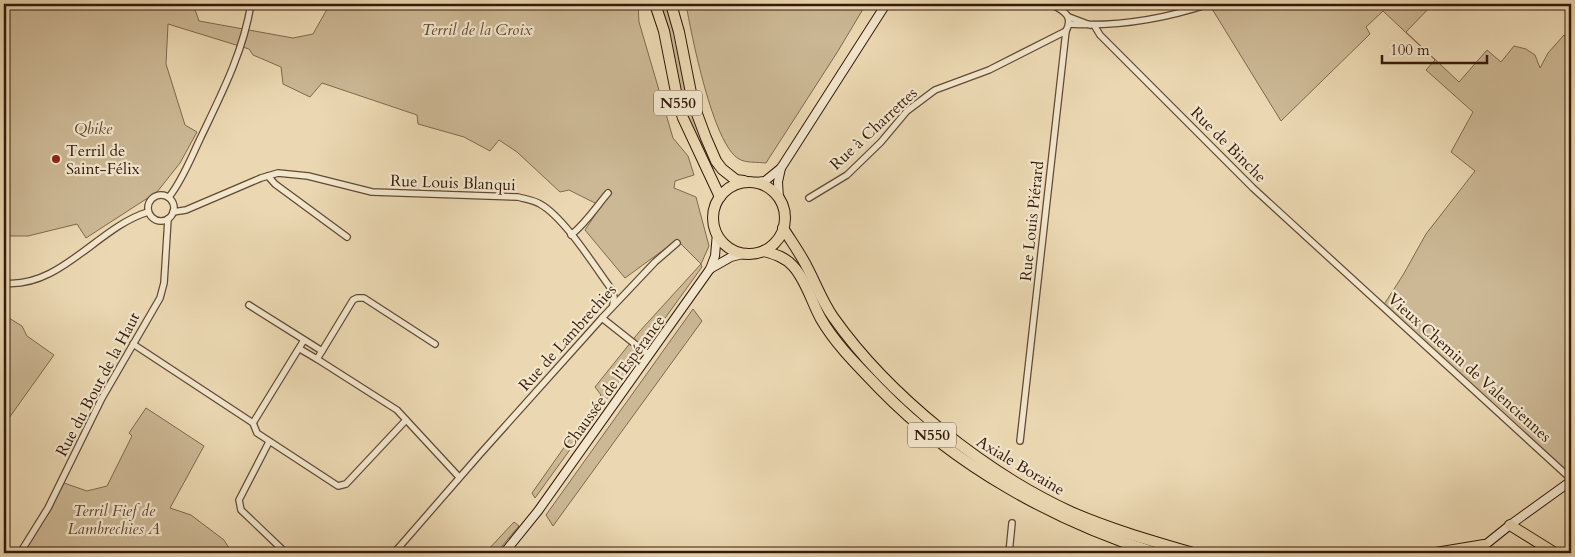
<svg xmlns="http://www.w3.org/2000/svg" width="1575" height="557" viewBox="0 0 1575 557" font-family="Cardo,serif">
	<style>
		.green { fill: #ccb895; stroke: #806850 }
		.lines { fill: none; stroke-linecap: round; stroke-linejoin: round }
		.street-casing { stroke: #624934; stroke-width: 8 }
		.secondary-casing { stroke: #34190a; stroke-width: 10 }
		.highway-casing { stroke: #34190a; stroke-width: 12 }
		.street { stroke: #f2e6cd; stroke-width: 5.5 }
		.secondary { stroke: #f2e6cd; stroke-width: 8 }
		.highway { stroke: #ebd8b2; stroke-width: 10 }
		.poi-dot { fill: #8f2418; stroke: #f2e6cd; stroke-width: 2 }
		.labels { text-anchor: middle; stroke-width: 4.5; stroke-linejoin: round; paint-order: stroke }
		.shield { fill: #f2e6cd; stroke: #6d5644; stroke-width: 1 }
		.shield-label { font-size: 15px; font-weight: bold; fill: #34190a }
		.park-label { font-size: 16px; font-style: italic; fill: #624934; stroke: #f2e6cd }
		.street-label { font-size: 16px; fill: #34190a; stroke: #f2e6cd }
		.poi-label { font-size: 16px; fill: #34190a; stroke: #f2e6cd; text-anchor: start }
	</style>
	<rect width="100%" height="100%" fill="#ebd8b2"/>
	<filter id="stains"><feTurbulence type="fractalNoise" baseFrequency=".004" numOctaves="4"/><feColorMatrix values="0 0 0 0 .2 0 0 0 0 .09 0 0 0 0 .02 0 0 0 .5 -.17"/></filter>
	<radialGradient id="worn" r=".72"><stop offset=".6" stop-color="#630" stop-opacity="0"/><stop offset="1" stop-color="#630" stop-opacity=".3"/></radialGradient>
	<g class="green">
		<polygon points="4,4 193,4 199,21 293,38 313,34 330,4 638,4 639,22 673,138 688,156 694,175 675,181 674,188 696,197 709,246 701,264 702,267 535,498 532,493 601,395 595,387 639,332 701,264 677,240 625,278 585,230 601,206 569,190 560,192 517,152 499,140 490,151 464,137 418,124 417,115 322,83 310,97 283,84 281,67 253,55 249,49 168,24 166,64 185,125 197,132 180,163 157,192 86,238 77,224 28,236 4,236"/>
		<polygon points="659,4 666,4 673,26 698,130 713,169 699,143 686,113"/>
		<path d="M686,4h180l-28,47 -72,112c-8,-1 -21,0 -27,-4 -26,-14 -48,-126 -53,-155z"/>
		<polygon points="1209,4 1433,4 1406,32 1459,82 1487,50 1501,62 1514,46 1526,49 1535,55 1540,68 1548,53 1564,35 1571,42 1571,479 1383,306 1403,275 1426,234 1475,171 1451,152 1473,112 1426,70 1435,60 1383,11 1366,27 1370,34 1281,121"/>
		<polygon points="693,309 702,321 553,526 546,515"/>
		<polygon points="4,315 22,326 27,336 54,355 4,425"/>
		<polygon points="146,408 204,446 170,508 191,515 224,540 232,553 20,553 61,482 87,491 107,486 132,436 129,433"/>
		<polygon points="514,522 519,526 496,553 485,553"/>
	</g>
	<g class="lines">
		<g class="street-casing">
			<g id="street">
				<polyline points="1069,17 1090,25"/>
				<path d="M1069,24c48,3 95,-5 140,-20"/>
				<polyline points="1094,25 1100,35 1253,188 1571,479"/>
				<polyline points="268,176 275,184 347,237"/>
				<circle cx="161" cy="208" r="13"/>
				<path d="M169,197c13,-16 22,-39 31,-58 21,-44 43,-86 51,-135"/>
				<polyline points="809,198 847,175 881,142 907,111 935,90 989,70 1066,31"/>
				<path d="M173,212l13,-2 75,-32 17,-5 30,3 64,16 146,5c7,2 16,3 22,7 24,13 55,63 72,86l2,7 -1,8"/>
				<path d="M571,235c15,-12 25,-28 37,-42"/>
				<path d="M4,283c56,6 94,-56 144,-71"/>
				<polyline points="249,305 322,351 317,359 397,410 459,477"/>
				<polyline points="602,318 645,352 650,354"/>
				<polyline points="133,344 253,423 257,433 338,486 346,484 406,420"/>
				<polyline points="300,349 317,359"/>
				<polyline points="322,351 353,300 357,298 364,298 435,344"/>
				<polyline points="253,423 304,340"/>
				<path d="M1020,441l46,-410c8,-15 -2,-20 -15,-27"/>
				<polyline points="269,442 239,500 241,510 286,553"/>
				<polyline points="20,553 48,508 102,398 160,298 164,283 168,219"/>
				<polyline points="394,553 481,453 602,318 655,262 677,243"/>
				<polyline points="1009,553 1012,523"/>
			</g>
		</g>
		<g class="secondary-casing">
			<g id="secondary">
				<polyline points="755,182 765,181 781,168 886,4"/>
				<polyline points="779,198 778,182 781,168"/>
				<polyline points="710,269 731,257 747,253"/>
				<polyline points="504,553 538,511 710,269 715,256 717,233"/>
				<polyline points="1475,553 1510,525 1571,481"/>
			</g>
		</g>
		<g class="highway-casing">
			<g id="highway">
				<polyline points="655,4 664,31 678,102 683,118 720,197"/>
				<polyline points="671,4 679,32 693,103 706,138 716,161 722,169 736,180 744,181"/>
				<circle cx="749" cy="218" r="36"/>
				<path d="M783,228c8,13 17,25 24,39 9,17 15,34 26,50 55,78 151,155 238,195 39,17 81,29 122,41"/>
				<path d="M764,251c10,3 21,6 29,15 13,14 19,37 28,53 15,26 38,48 59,70 75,77 174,132 276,164"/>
				<polyline points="1510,525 1555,553"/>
				<polyline points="1436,553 1484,545"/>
			</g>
		</g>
		<use href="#street" class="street"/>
		<use href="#secondary" class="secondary"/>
		<use href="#highway" class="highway"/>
	</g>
	<circle class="poi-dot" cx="56" cy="159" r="5"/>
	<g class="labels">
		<g class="shield">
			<rect x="654" y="90.5" width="48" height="25" rx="4"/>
			<rect x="908" y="422.5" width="48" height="25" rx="4"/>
		</g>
		<g class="shield-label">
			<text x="678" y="108">N550</text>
			<text x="932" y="440">N550</text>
		</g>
		<g class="park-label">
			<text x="477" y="35">Terril de la Croix</text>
			<text x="93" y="134">Qbike</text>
			<text x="114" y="516">Terril Fief de<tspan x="114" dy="18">Lambrechies A</tspan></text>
		</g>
		<g class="street-label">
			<text transform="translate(873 128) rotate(-43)" y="6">Rue à Charrettes</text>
			<text transform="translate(1229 144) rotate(45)" y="6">Rue de Binche</text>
			<text transform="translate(453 182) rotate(2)" y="6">Rue Louis Blanqui</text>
			<text transform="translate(1031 221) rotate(-84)" y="6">Rue Louis Piérard</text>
			<text transform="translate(567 337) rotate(-48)" y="6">Rue de Lambrechies</text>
			<text transform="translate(1470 367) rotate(42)" y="6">Vieux Chemin de Valenciennes</text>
			<text transform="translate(613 382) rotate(-54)" y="6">Chaussée de l'Espérance</text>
			<text transform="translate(97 384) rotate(-62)" y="6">Rue du Bout de la Haut</text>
			<text transform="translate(1021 465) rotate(31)" y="6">Axiale Boraine</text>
		</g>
		<g class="poi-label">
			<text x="66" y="156">Terril de<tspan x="66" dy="18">Saint-Félix</tspan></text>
		</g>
	</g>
	<rect width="1575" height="557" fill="none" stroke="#ebd8b2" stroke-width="20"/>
	<rect x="5" y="5" width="1565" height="547" fill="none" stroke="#34190a" stroke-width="2.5"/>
	<rect x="10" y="10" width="1555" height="537" fill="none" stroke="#34190a"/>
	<path d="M1382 55v8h105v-8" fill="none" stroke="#34190a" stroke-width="2.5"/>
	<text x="1390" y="55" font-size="15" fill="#34190a" stroke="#f2e6cd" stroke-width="4" paint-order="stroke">100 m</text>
	<rect width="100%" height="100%" filter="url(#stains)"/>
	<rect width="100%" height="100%" fill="url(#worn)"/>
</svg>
